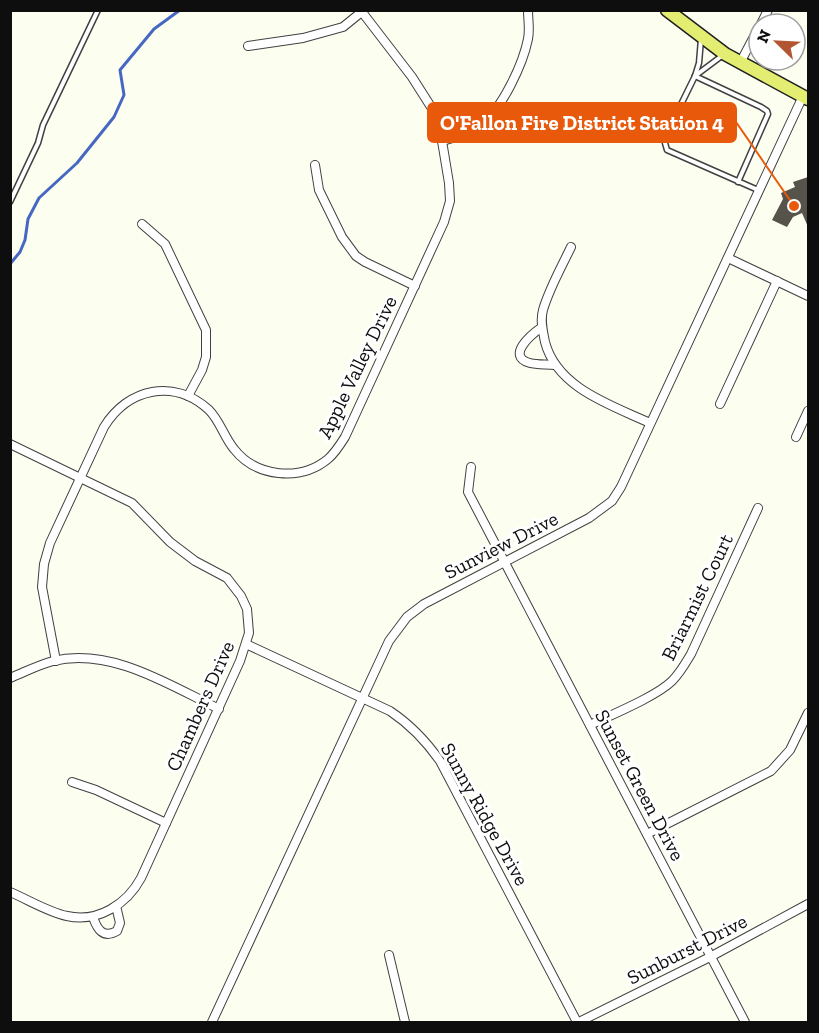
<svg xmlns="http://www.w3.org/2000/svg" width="819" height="1033" viewBox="0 0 819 1033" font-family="'Zilla Slab',serif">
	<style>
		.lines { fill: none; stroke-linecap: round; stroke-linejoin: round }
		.stream { stroke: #4668c2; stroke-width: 3 }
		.building { fill: #56534b }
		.service-casing { stroke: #414141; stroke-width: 7 }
		.minor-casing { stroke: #414141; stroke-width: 10 }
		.primary-casing { stroke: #1f1f1f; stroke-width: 15 }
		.service { stroke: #fff; stroke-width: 4 }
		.minor { stroke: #fff; stroke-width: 8 }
		.primary { stroke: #e2ed71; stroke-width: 12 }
		.labels { text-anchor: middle; stroke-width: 6; stroke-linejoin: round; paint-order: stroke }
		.street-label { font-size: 20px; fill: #0e0e0e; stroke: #fff }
		.leader { fill: none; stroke: #e8590c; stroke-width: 2 }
		.callout-dot { fill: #e8590c; stroke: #fff; stroke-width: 2 }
		.callout { fill: #e8590c; stroke: #e8590c; stroke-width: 2 }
		.callout-label { font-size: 21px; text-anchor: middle; font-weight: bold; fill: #fff }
	</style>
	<rect width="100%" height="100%" fill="#fcfef0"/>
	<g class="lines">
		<polyline class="stream" points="10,264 20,252 25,240 28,219 39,198 77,163 114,117 124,95 120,70 154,29 180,10"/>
	</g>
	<polygon class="building" points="808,177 808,227 802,213 793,217 787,227 772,220 783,199 781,193 795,187 793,182"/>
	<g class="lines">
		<g class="service-casing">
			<g id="service">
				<polyline points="695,76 699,63 701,39"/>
				<polyline points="695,76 723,55"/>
				<polyline points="738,182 768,114 767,111 761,107 695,76 666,135 665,143 667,150 758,190"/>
				<polyline points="10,202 38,143 43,125 98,10"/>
			</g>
		</g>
		<g class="minor-casing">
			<g id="minor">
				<polyline points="761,24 768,10"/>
				<polyline points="248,46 303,38 343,27 364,10"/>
				<polyline points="740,63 759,27"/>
				<path d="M442,141c13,-4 28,-7 39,-16 21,-16 42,-61 47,-86 2,-9 0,-19 0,-29"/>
				<polyline points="315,165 319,190 342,237 356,256 365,262 415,286"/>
				<polyline points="142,224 165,244 206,330 206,357 202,370 188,396"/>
				<path d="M571,247c-10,21 -22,42 -28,63 -3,11 0,21 2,32 12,46 66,63 105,81"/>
				<polyline points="728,258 808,296"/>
				<path d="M542,327c-10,7 -37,29 -12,36 7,2 17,1 25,2"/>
				<polyline points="720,404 777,281"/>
				<polyline points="796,437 808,411"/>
				<path d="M10,444l122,59 38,39 25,19 32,17 14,18 6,13 2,24 -9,28 -99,217c-14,26 -43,45 -74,38 -19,-4 -38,-16 -57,-24"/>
				<polyline points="471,467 468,492 745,1022"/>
				<path d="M246,644l144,67c21,14 36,30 50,50l137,261"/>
				<path d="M56,661l-14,-74 2,-23 6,-21 54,-116c24,-39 70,-49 105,-17 11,11 15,27 25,39 22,28 66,33 94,10 7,-6 12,-14 17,-22l99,-215 6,-21 -1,-18 -7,-42 -9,-31 -21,-33 -50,-65"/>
				<path d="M10,678c15,-6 28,-13 43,-17 58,-14 116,24 166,48"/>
				<path d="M590,725c21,-10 67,-29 82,-44 8,-8 13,-17 19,-27l67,-146"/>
				<polyline points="72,782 96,790 166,823"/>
				<polyline points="647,834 771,771 790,750 808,713"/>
				<path d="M93,917c4,12 10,22 24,14l3,-8 -4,-17"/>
				<polyline points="389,955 405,1022"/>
				<polyline points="212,1022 389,641 407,617 424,604 589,518 612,501 621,487 803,96"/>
				<polyline points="579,1022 710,957 808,904"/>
			</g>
		</g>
		<g class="primary-casing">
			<polyline id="primary" points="667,10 725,54 808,99"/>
		</g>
		<use href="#service" class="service"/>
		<use href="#minor" class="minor"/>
		<use href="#primary" class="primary"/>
	</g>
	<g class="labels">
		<g class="street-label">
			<text transform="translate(357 367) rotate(-64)" y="7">Apple Valley Drive</text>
			<text transform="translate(501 545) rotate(-27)" y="7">Sunview Drive</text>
			<text transform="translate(697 597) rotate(-64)" y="7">Briarmist Court</text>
			<text transform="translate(200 706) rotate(-66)" y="7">Chambers Drive</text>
			<text transform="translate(640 785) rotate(62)" y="7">Sunset Green Drive</text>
			<text transform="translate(485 814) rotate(61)" y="7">Sunny Ridge Drive</text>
			<text transform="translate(687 949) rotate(-27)" y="7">Sunburst Drive</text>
		</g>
	</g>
	<path class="leader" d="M794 206L736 122"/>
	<circle class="callout-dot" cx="794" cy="206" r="6"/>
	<rect class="callout" x="428" y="103" width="308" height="39" rx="6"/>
	<g class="callout-label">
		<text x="582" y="130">O'Fallon Fire District Station 4</text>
	</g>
	<rect width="819" height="1033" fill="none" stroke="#0e0e0e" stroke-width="24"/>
	<g transform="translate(777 42) rotate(294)"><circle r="28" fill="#ffffff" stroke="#9f9f9f" stroke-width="1.5"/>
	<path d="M0-4.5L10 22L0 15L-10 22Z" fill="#b25632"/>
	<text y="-9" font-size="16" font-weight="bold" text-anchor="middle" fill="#0e0e0e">N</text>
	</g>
</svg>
